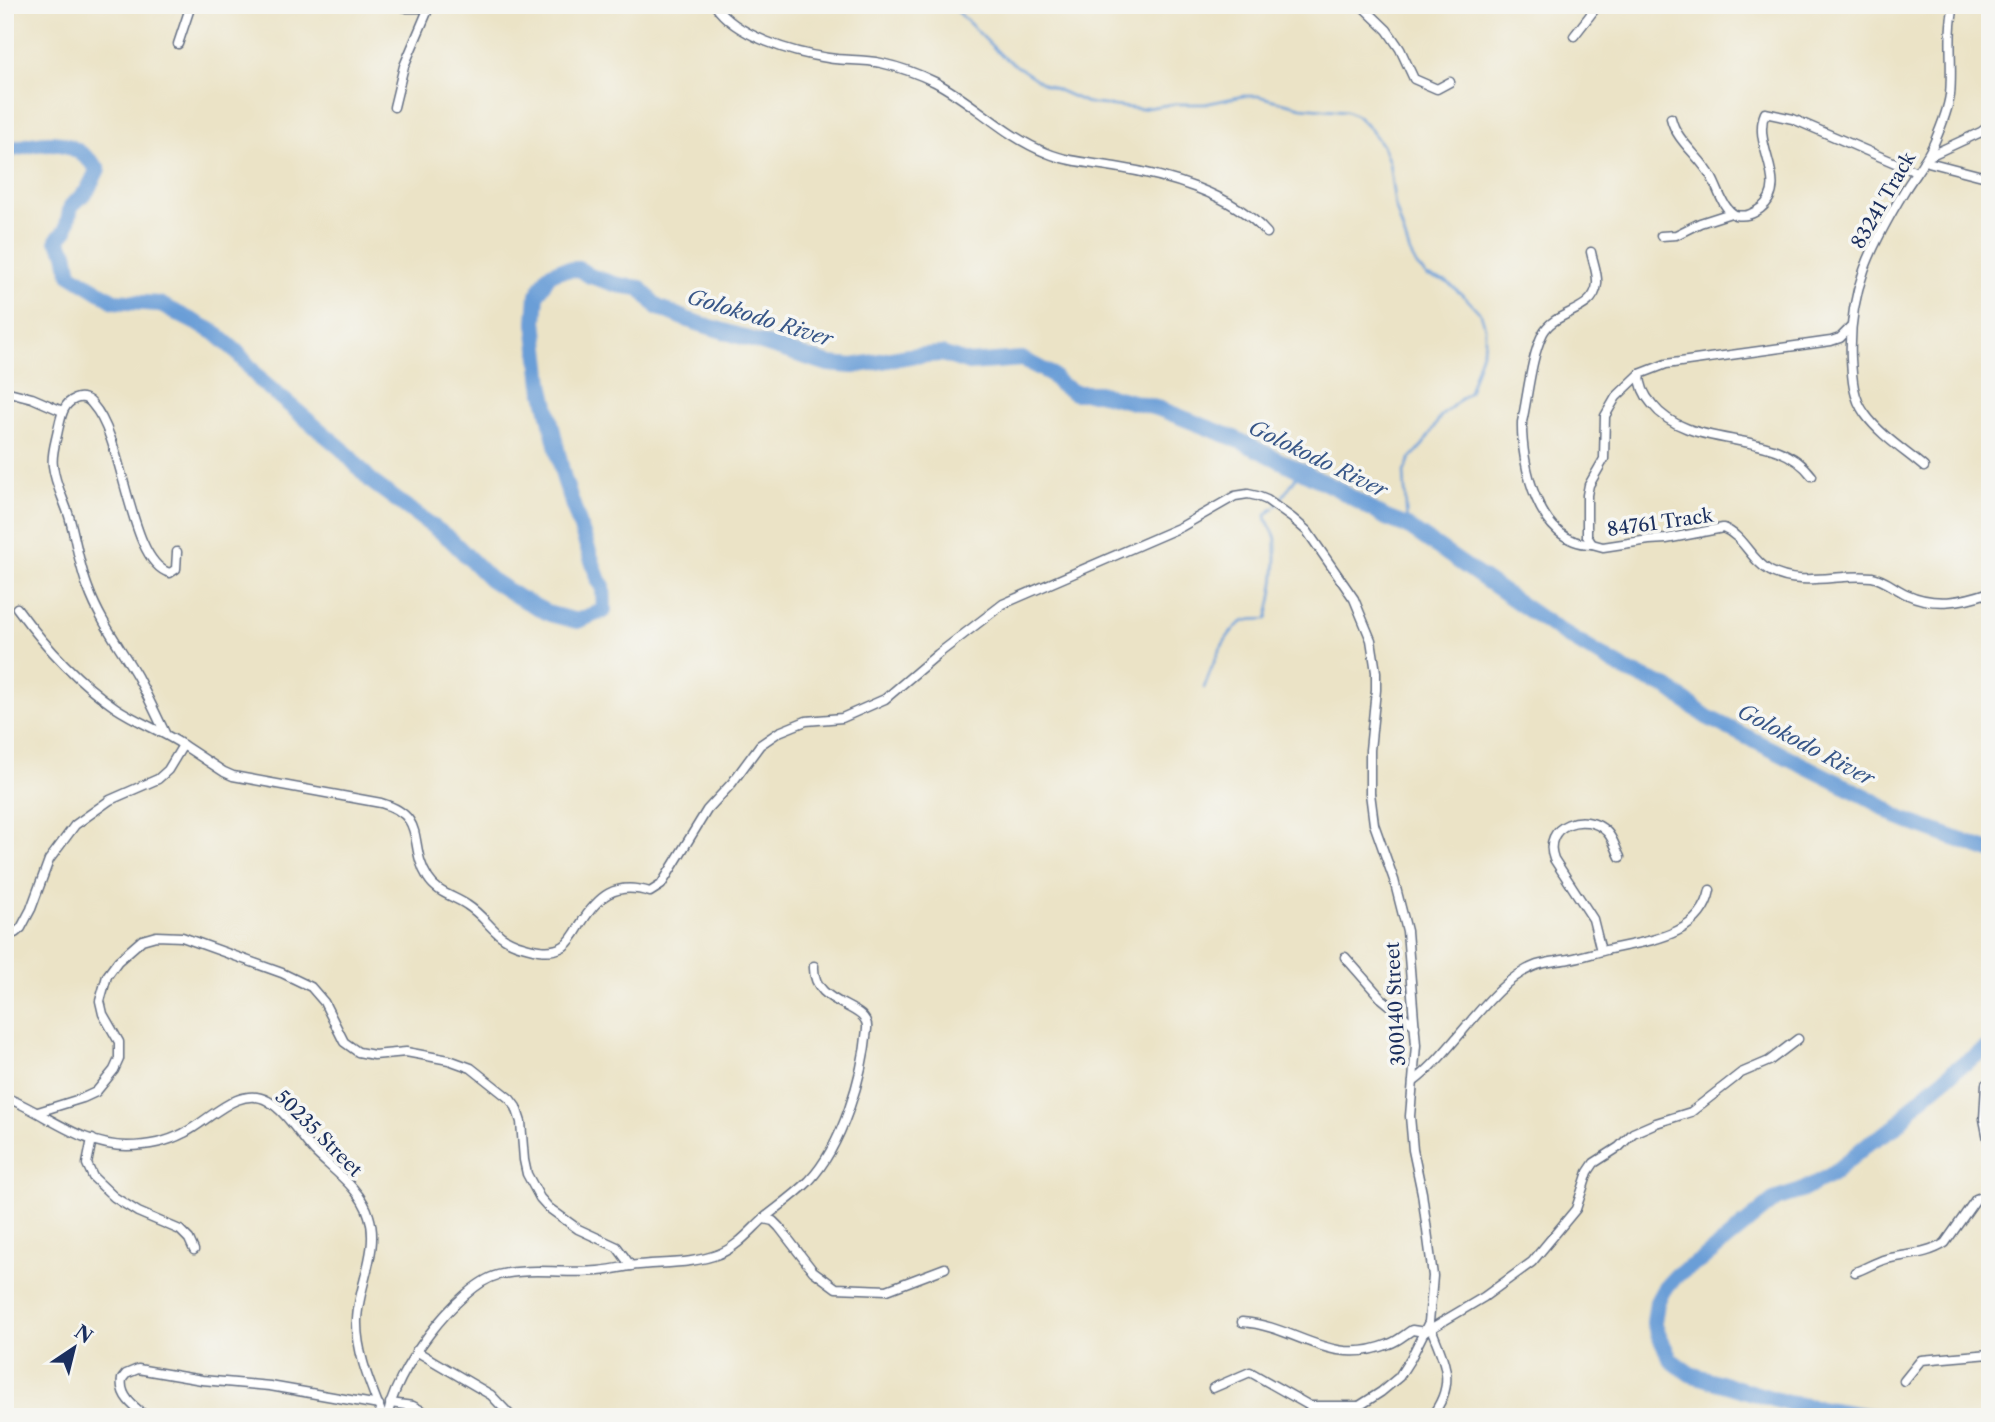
<svg xmlns="http://www.w3.org/2000/svg" width="1995" height="1422" viewBox="0 0 1995 1422" font-family="'Libre Caslon Text',serif">
	<style>
		.lines { fill: none; stroke-linecap: round; stroke-linejoin: round }
		.stream { stroke: #6b9ed7; stroke-width: 2.5 }
		.river { stroke: #6b9ed7; stroke-width: 16 }
		.minor-casing { stroke: #646e82; stroke-width: 11 }
		.minor { stroke: #fff; stroke-width: 8 }
		.labels { text-anchor: middle; stroke-width: 7; stroke-linejoin: round; paint-order: stroke }
		.street-label { font-size: 19px; fill: #1b2f5e; stroke: #f6f6f2 }
		.water-label { font-size: 21px; font-style: italic; fill: #375688; stroke: #f6f6f2 }
	</style>
	<rect width="100%" height="100%" fill="#f6f6f2"/>
	<filter id="ink" filterUnits="userSpaceOnUse"><feTurbulence type="fractalNoise" baseFrequency=".0143" numOctaves="2"/><feDisplacementMap in="SourceGraphic" scale="14" xChannelSelector="R" yChannelSelector="G"/><feConvolveMatrix kernelMatrix="1 2 1 2 8 2 1 2 1" color-interpolation-filters="sRGB"/></filter>
	<filter id="wash" filterUnits="userSpaceOnUse"><feTurbulence type="fractalNoise" baseFrequency=".00686" numOctaves="4" result="noise"/><feDisplacementMap in="SourceGraphic" scale="28" xChannelSelector="R" yChannelSelector="G"/><feGaussianBlur stdDeviation="1.57" result="paint"/><feColorMatrix in="noise" values="0 0 0 0 0 0 0 0 0 0 0 0 0 0 0 0 0 1.4 0 .05"/><feComposite in="paint" operator="in"/></filter>
	<g filter="url(#wash)">
		<rect width="100%" height="100%" fill="#ebe3c6"/>
		<g class="lines">
			<g class="stream">
				<polyline points="951,5 1002,56 1042,83 1087,103 1140,109 1173,104 1205,104 1243,96 1258,96 1301,107 1347,111 1357,116 1371,130 1383,147 1389,162 1395,206 1410,253 1417,266 1427,276 1447,282 1467,299 1481,314 1485,327 1485,342 1469,392 1441,416 1423,445 1410,459 1404,472 1407,526"/>
				<polyline points="1277,505 1301,470"/>
				<path d="M1204,688c7,-19 21,-59 41,-67 6,-2 15,-2 22,-2 7,-26 10,-51 9,-78 0,-10 -10,-16 -10,-26l8,-7"/>
			</g>
			<g class="river">
				<path d="M5,151c42,-10 62,-17 93,18l-11,22 -16,15 -5,24 -9,10 9,13 4,21 44,27 45,3 55,28 22,19 26,31 80,67 30,33 78,57 40,40 28,18 32,17 27,7 27,-11 -1,-24 -4,-5 -35,-102 -22,-95 -7,-63 2,-26 12,-20 11,-5 19,-1 11,7 28,9 22,3 17,19 31,13 141,44 24,2 56,-10 33,-2 27,9 53,-4 29,15 10,11 14,8h23l62,16 74,29 102,50 50,30 21,8 154,106 64,38 43,18 39,29 164,82 30,20 89,32"/>
				<polyline points="1876,1417 1787,1403 1690,1374 1671,1360 1659,1336 1654,1323 1657,1302 1664,1289 1677,1275 1703,1259 1776,1199 1801,1191 1831,1175 1869,1143 1895,1127 1919,1100 1956,1069 1990,1046"/>
			</g>
		</g>
	</g>
	<g filter="url(#ink)">
		<g class="lines">
			<g class="minor-casing">
				<g id="minor">
					<polyline points="396,5 407,8 428,8"/>
					<path d="M715,5c20,31 78,48 113,53 17,3 35,1 53,5 18,4 38,11 54,19 40,21 70,55 112,71 21,9 45,10 68,14 51,8 117,26 152,66"/>
					<polyline points="1361,5 1387,30 1400,49 1414,79 1437,89 1450,82"/>
					<polyline points="1574,36 1598,5"/>
					<polyline points="178,44 191,5"/>
					<polyline points="394,107 404,66 430,5"/>
					<path d="M1671,118c5,23 30,39 41,60 7,13 10,29 23,37 11,2 18,-1 26,-7 30,-24 -10,-63 4,-95l28,6 123,53"/>
					<polyline points="1927,157 1981,132 1990,125"/>
					<polyline points="1924,161 1990,178"/>
					<polyline points="1661,236 1676,235 1700,223 1731,213"/>
					<path d="M1591,252c2,10 7,22 6,32 -3,29 -42,26 -54,49 -12,24 -15,62 -21,89 -1,41 16,123 70,122"/>
					<path d="M1850,328l-10,10 -9,3 -165,23 -26,10 -24,23 -11,19 -1,43 -15,26 -2,10v41l5,8 11,3 46,-7 17,-1 57,-11c21,8 27,32 47,43 31,17 69,2 102,6 12,2 23,12 34,17 28,13 56,8 84,-2"/>
					<path d="M1640,374c0,12 4,21 12,30 38,49 124,22 160,72"/>
					<polyline points="5,391 32,398 62,411"/>
					<path d="M1924,467c-20,-17 -44,-32 -59,-53 -12,-16 -13,-36 -14,-55 -3,-68 20,-113 54,-169 10,-16 23,-32 30,-49 6,-14 13,-31 15,-46 3,-30 -3,-60 4,-90"/>
					<path d="M17,608c27,37 61,74 99,100 21,14 46,23 67,37"/>
					<path d="M165,733c-9,-19 -18,-38 -28,-57 -17,-29 -37,-55 -49,-88 -9,-23 -12,-48 -19,-72 -5,-16 -14,-32 -16,-50 -2,-12 3,-25 5,-36 3,-12 4,-26 17,-31 7,-3 14,0 18,6 32,35 36,158 77,168l6,-4 1,-17"/>
					<path d="M5,934l10,-1 6,-5 10,-19 18,-49 26,-35 35,-25 48,-21 10,-9 15,-25 41,27 9,4 148,27c48,14 26,42 47,75 9,15 26,18 39,27 22,14 26,33 55,41 13,4 29,8 42,0 7,-5 12,-14 16,-21 18,-29 35,-44 70,-33l11,-7 46,-75 25,-27 28,-38 19,-13 27,-11 36,-3 43,-19 53,-45 65,-50 178,-77 54,-31 13,-2 9,2 10,4 25,18 15,13 47,68 17,41 5,32v18l-6,60v43l4,31 20,56 13,51 9,114 -6,71 3,34 9,43 11,83 -4,46 -18,36 -12,19 -18,15 -39,25"/>
					<path d="M1601,951l-8,-32 -39,-60c-13,-34 32,-49 53,-27 6,6 9,17 13,25"/>
					<polyline points="1345,957 1381,998 1415,1026"/>
					<path d="M1413,1082c42,-31 78,-101 124,-117 10,-3 22,-4 32,-6 13,-2 24,-6 37,-9 38,-9 95,-12 104,-60"/>
					<polyline points="1986,1084 1984,1119 1990,1149"/>
					<path d="M5,1097c41,16 76,49 122,49 19,0 40,-4 57,-13 24,-11 55,-49 84,-32 19,11 32,35 47,51 18,18 47,38 54,64 11,34 -11,70 -12,104 -1,33 14,66 26,97"/>
					<polyline points="38,1112 83,1098 96,1092 114,1070 119,1059 119,1042 103,1014 100,1001 107,976 118,961 142,940 156,936 182,937 282,973 311,987 324,1002 344,1042 358,1052 374,1055 406,1052 449,1060 471,1068 510,1099 516,1107 521,1122 524,1160 527,1174 540,1198 549,1208 578,1229 617,1247 631,1266"/>
					<polyline points="92,1139 87,1164 93,1177 114,1197 138,1212 180,1230 189,1239 194,1250"/>
					<polyline points="764,1219 773,1221 779,1227 813,1271 836,1288 887,1290 945,1268"/>
					<path d="M1855,1272c10,-3 20,-10 31,-13 20,-5 41,-4 59,-16l31,-44 14,-5"/>
					<path d="M1242,1322c55,4 88,46 147,22 9,-3 15,-9 23,-14l13,2 59,-35 48,-35 44,-53 12,-37 6,-9 25,-16 14,-14 23,-10 35,-11 50,-39 28,-12 29,-22"/>
					<path d="M1431,1328c14,36 26,55 0,89"/>
					<polyline points="416,1351 491,1395 512,1417"/>
					<polyline points="1904,1381 1921,1360 1990,1354"/>
					<polyline points="1213,1388 1250,1372 1310,1406 1358,1406"/>
					<polyline points="390,1403 413,1406 434,1417"/>
					<path d="M147,1417c-13,-10 -28,-21 -25,-38l4,-5 12,-5 64,11 68,6 109,19"/>
					<path d="M388,1417c3,-41 70,-132 110,-142 32,-8 68,-1 100,-4 11,-1 21,-3 32,-5 29,-4 61,-1 89,-12 18,-7 31,-23 45,-36 15,-12 31,-23 45,-37 33,-35 54,-105 58,-152 3,-26 -55,-22 -53,-63"/>
				</g>
			</g>
			<use href="#minor" class="minor"/>
		</g>
	</g>
	<g class="labels">
		<g class="street-label">
			<text transform="translate(1883 200) rotate(-60)" y="7">83241 Track</text>
			<text transform="translate(1660 522) rotate(-8)" y="7">84761 Track</text>
			<text transform="translate(1395 1004) rotate(-93)" y="7">300140 Street</text>
			<text transform="translate(319 1133) rotate(45)" y="7">50235 Street</text>
		</g>
		<g class="water-label">
			<text transform="translate(760 318) rotate(17)" y="7">Golokodo River</text>
			<text transform="translate(1318 459) rotate(26)" y="7">Golokodo River</text>
			<text transform="translate(1806 745) rotate(28)" y="7">Golokodo River</text>
		</g>
	</g>
	<rect width="1995" height="1422" fill="none" stroke="#f6f6f2" stroke-width="28"/>
	<g transform="translate(74 1348) rotate(35)" stroke="#f6f6f2" stroke-width="5" paint-order="stroke">
	<path d="M0-5L12 26L0 18L-12 26Z" fill="#1b2f5e"/>
	<text y="-10" font-size="19" font-weight="bold" text-anchor="middle" fill="#1b2f5e">N</text>
	</g>
</svg>
